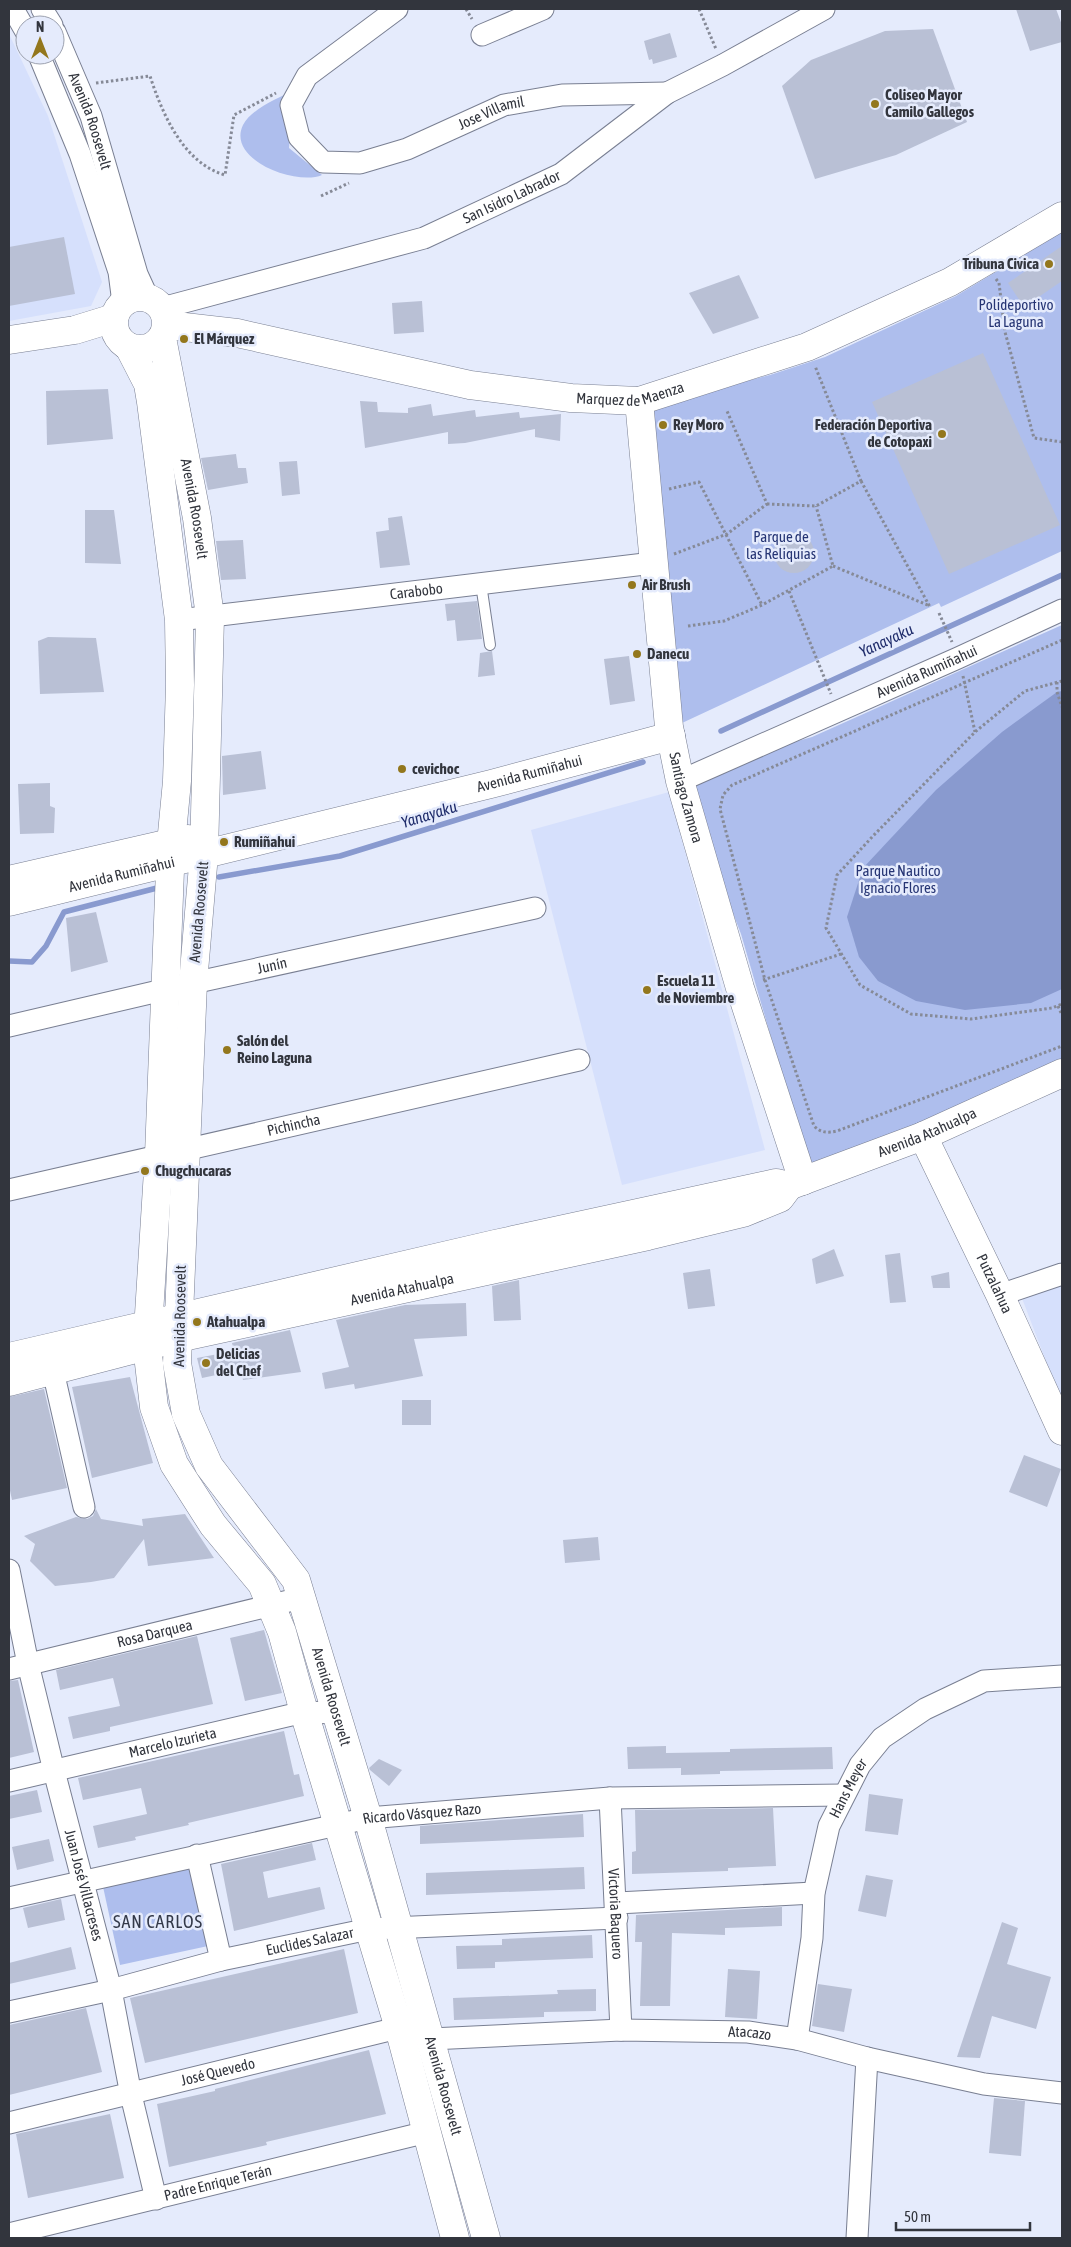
<svg xmlns="http://www.w3.org/2000/svg" width="1071" height="2247" viewBox="0 0 1071 2247" font-family="'Asap Condensed',sans-serif">
	<style>
		.built { fill: #d6e0fc }
		.green { fill: #aebeed }
		.water { fill: #899acf }
		.lines { fill: none; stroke-linecap: round; stroke-linejoin: round }
		.stream { stroke: #899acf; stroke-width: 5.5 }
		.building { fill: #b9c0d5 }
		.lane-casing { stroke: #797f92; stroke-width: 12 }
		.street-casing { stroke: #797f92; stroke-width: 23 }
		.secondary-casing { stroke: #797f92; stroke-width: 29 }
		.path { stroke: #868a97; stroke-width: 3; stroke-dasharray: 2.5 2.5; stroke-linecap: butt }
		.lane { stroke: #fff; stroke-width: 10 }
		.street { stroke: #fff; stroke-width: 21 }
		.secondary { stroke: #fff; stroke-width: 28 }
		.poi-dot { fill: #93771d; stroke: #e5ebfc; stroke-width: 2 }
		.labels { text-anchor: middle; stroke-width: 5; stroke-linejoin: round; paint-order: stroke }
		.poi-label { font-size: 15px; font-weight: bold; fill: #32353d; stroke: #e5ebfc; text-anchor: start }
		.street-label { font-size: 15px; fill: #32353d; stroke: #e5ebfc }
		.park-label { font-size: 15px; fill: #263574; stroke: #e5ebfc }
		.water-label { font-size: 16px; font-style: italic; fill: #202d6c; stroke: #e5ebfc }
		.quarter-label { font-size: 18px; letter-spacing: 1px; fill: #333949; stroke: #e5ebfc }
	</style>
	<rect width="100%" height="100%" fill="#e5ebfc"/>
	<g class="built">
		<polygon points="9,34 48,116 102,282 91,306 9,321"/>
		<polygon points="669,792 765,1150 622,1185 531,830"/>
		<polygon points="1062,1277 1062,1403 1020,1293"/>
	</g>
	<g class="green">
		<path d="M293,90l-4,58 33,27c-25,11 -96,-15 -79,-50 9,-17 35,-26 50,-35z"/>
		<polygon points="1062,232 1062,551 941,607 939,603 682,723 648,407 770,375 825,357 956,296"/>
		<polygon points="1062,625 1062,1063 809,1168 741,934 679,774 812,737"/>
		<polygon points="190,1863 208,1946 120,1965 102,1882"/>
	</g>
	<polygon class="water" points="1062,691 1062,989 1031,1003 965,1010 916,1001 878,981 859,957 847,917 863,868 936,790 1002,732 1057,692"/>
	<g class="lines">
		<g class="stream">
			<polyline points="721,731 1062,575"/>
			<polyline points="219,877 340,856 643,762"/>
			<polyline points="9,961 32,962 46,946 64,912 157,888"/>
		</g>
	</g>
	<g class="building">
		<polygon points="1016,9 1056,9 1062,25 1062,42 1030,51"/>
		<polygon points="933,29 967,122 896,155 815,179 782,86 811,60 885,31"/>
		<polygon points="670,33 677,57 653,64 652,59 649,60 644,41"/>
		<polygon points="64,237 75,294 9,306 9,247"/>
		<polygon points="1062,246 1062,281 1024,307 1008,283"/>
		<polygon points="739,275 759,318 713,334 689,293"/>
		<polygon points="422,301 424,332 394,334 392,303"/>
		<polygon points="983,353 1060,525 949,574 872,402"/>
		<polygon points="108,389 113,439 47,445 46,391"/>
		<polygon points="360,401 377,402 378,412 408,413 408,408 431,404 433,416 475,410 476,417 519,412 520,418 561,414 560,441 535,437 535,429 465,443 448,444 448,432 365,448"/>
		<polygon points="236,454 238,468 246,468 248,483 208,490 201,458"/>
		<polygon points="297,461 300,494 282,496 279,462"/>
		<polygon points="85,510 114,510 121,564 85,563"/>
		<polygon points="402,516 410,565 380,568 376,532 389,530 388,518"/>
		<circle cx="794" cy="553" r="20"/>
		<polygon points="243,540 246,579 221,580 216,541"/>
		<polygon points="477,601 482,639 457,641 455,620 447,621 445,604"/>
		<polygon points="48,637 96,638 104,692 40,694 38,641"/>
		<polygon points="492,651 495,675 478,677 480,653"/>
		<polygon points="629,656 635,701 610,705 604,659"/>
		<polygon points="261,751 266,789 223,795 222,756"/>
		<polygon points="50,783 50,806 55,808 54,833 20,834 18,784"/>
		<polygon points="96,912 108,962 71,972 66,918"/>
		<polygon points="834,1249 844,1276 816,1284 812,1259"/>
		<polygon points="900,1253 906,1302 890,1303 885,1255"/>
		<polygon points="710,1269 715,1306 688,1309 683,1273"/>
		<polygon points="949,1272 950,1288 933,1288 931,1276"/>
		<polygon points="519,1280 521,1320 494,1321 492,1286"/>
		<polygon points="466,1303 467,1336 414,1339 423,1376 355,1389 354,1384 325,1389 322,1373 349,1367 336,1320 405,1305"/>
		<polygon points="290,1330 301,1372 243,1380 240,1370 202,1378 197,1358 234,1351 232,1343"/>
		<polygon points="130,1377 153,1463 92,1478 72,1387"/>
		<polygon points="44,1389 67,1488 12,1500 9,1486 9,1397"/>
		<rect x="402" y="1400" width="29" height="25"/>
		<polygon points="1024,1455 1061,1469 1047,1507 1009,1492"/>
		<polygon points="96,1509 101,1519 143,1526 142,1519 185,1514 214,1558 148,1566 144,1539 114,1578 91,1582 55,1586 30,1561 35,1544 24,1536 76,1517 87,1519 93,1516"/>
		<polygon points="598,1537 600,1560 565,1563 563,1540"/>
		<polygon points="264,1630 282,1693 245,1701 230,1638"/>
		<polygon points="197,1636 213,1704 110,1727 110,1731 73,1739 68,1717 120,1706 113,1678 60,1690 56,1670"/>
		<polygon points="18,1680 34,1752 9,1758 9,1681"/>
		<polygon points="284,1731 294,1775 299,1774 304,1796 188,1823 189,1825 135,1837 136,1840 98,1848 93,1826 147,1814 141,1788 83,1800 78,1778"/>
		<polygon points="666,1746 666,1753 730,1752 730,1749 832,1747 833,1769 720,1771 720,1774 681,1775 681,1768 628,1769 627,1747"/>
		<polygon points="379,1759 402,1770 389,1786 370,1770 369,1768"/>
		<polygon points="37,1790 42,1812 9,1819 9,1796"/>
		<polygon points="869,1794 903,1799 898,1835 865,1831"/>
		<polygon points="773,1808 776,1866 728,1868 728,1871 632,1874 632,1852 636,1851 635,1810"/>
		<polygon points="583,1814 584,1837 420,1844 420,1826"/>
		<polygon points="49,1839 54,1861 17,1870 12,1847"/>
		<polygon points="312,1843 316,1860 263,1872 268,1898 320,1887 325,1909 234,1931 221,1864"/>
		<polygon points="584,1867 585,1889 426,1895 426,1873"/>
		<polygon points="866,1875 893,1880 886,1917 858,1911"/>
		<polygon points="61,1899 65,1920 28,1928 23,1908"/>
		<polygon points="782,1907 782,1926 725,1928 725,1935 672,1933 670,2006 640,2006 642,1942 635,1942 636,1915"/>
		<polygon points="1002,1922 1018,1928 1007,1964 1051,1977 1036,2029 992,2016 980,2058 957,2057"/>
		<polygon points="592,1935 593,1958 495,1962 495,1968 457,1969 456,1946 502,1945 502,1939"/>
		<polygon points="71,1947 76,1969 9,1984 9,1963"/>
		<polygon points="344,1949 358,2013 145,2063 130,1998"/>
		<polygon points="728,1969 760,1971 757,2019 725,2017"/>
		<polygon points="818,1984 852,1989 844,2032 812,2026"/>
		<polygon points="596,1989 596,2011 544,2012 544,2017 454,2020 453,1998 558,1994 557,1990"/>
		<polygon points="86,2008 102,2072 9,2095 9,2025"/>
		<polygon points="369,2050 386,2114 266,2142 267,2145 169,2167 157,2104 215,2091 215,2089"/>
		<polygon points="994,2098 1025,2101 1021,2156 989,2153"/>
		<polygon points="110,2114 124,2178 28,2198 16,2134"/>
	</g>
	<g class="lines">
		<g class="lane-casing">
			<polyline id="lane" points="481,584 490,645"/>
		</g>
		<g class="street-casing">
			<g id="street">
				<polyline points="13,9 25,30"/>
				<polyline points="42,9 52,25"/>
				<path id="s1" d="M397,9l-90,67 -16,29 8,32 24,25 37,1 47,-14 97,-44 58,-10 105,-2"/>
				<path id="s2" d="M55,32l36,84 46,158 11,24"/>
				<polyline points="482,35 543,9"/>
				<polyline points="39,55 80,154 119,272 123,303"/>
				<path id="s3" d="M162,308l262,-70 137,-64 106,-81 56,-28 101,-56"/>
				<path id="s4" d="M179,620l474,-57"/>
				<path id="s5" d="M680,781l278,-123 104,-48"/>
				<path id="s6" d="M9,1026l184,-43 342,-75"/>
				<path id="s7" d="M9,1190l570,-130"/>
				<polyline points="1000,1295 1062,1274"/>
				<polyline points="53,1371 84,1507"/>
				<path id="s8" d="M9,1570l19,94 26,107 57,219 20,105 25,104"/>
				<path id="s9" d="M9,1669l292,-71"/>
				<path id="s10" d="M9,1781l295,-69 32,1"/>
				<path id="s11" d="M610,1798l11,232"/>
				<polyline points="197,1855 221,1960"/>
				<path id="s12" d="M9,1898l359,-80 242,-20 234,-3"/>
				<polyline points="617,1903 814,1893"/>
				<path id="s13" d="M9,2012l102,-22 110,-30 148,-31 248,-11"/>
				<path id="s14" d="M431,2039l190,-9 127,2 49,7 70,19 117,26 78,9"/>
				<path id="s15" d="M797,2039l15,-101 2,-45 15,-67 31,-61 22,-27 43,-29 59,-28 78,-5"/>
				<path id="s16" d="M9,2123l405,-99"/>
				<path id="s17" d="M9,2234l418,-102"/>
				<polyline points="857,2238 867,2058"/>
			</g>
		</g>
		<g class="secondary-casing">
			<g id="secondary">
				<circle cx="140" cy="323" r="26"/>
				<path id="s18" d="M167,325l70,8 233,52 101,13 68,3 168,-54 143,-65 112,-66"/>
				<path id="s19" d="M162,338l35,180 13,99 -6,237 -11,129 -16,380 9,51 23,52 87,114 72,238 118,420"/>
				<polyline points="9,340 75,330 114,318"/>
				<polyline points="129,347 148,384 151,402 179,620 180,685 177,781 171,844 159,1155 147,1346 154,1407 174,1464 213,1525 262,1584 282,1632 304,1712 399,2028 455,2238"/>
				<path id="s20" d="M639,401l30,326 11,54 60,207 63,193"/>
				<polyline points="9,880 188,839"/>
				<path id="s21" d="M9,902l482,-118 180,-48"/>
				<path id="s22" d="M923,1136l77,159 62,136"/>
				<path id="s23" d="M9,1357l486,-113 281,-61 13,3 134,-50 139,-63"/>
				<path id="s24" d="M9,1382l169,-44 470,-102 95,-23 37,-15 9,-12"/>
			</g>
		</g>
		<g class="path">
			<polyline points="466,9 472,19"/>
			<polyline points="699,9 716,49"/>
			<path d="M96,83l54,-7c12,37 33,87 75,99l9,-60 42,-22"/>
			<polyline points="321,196 349,183"/>
			<polyline points="996,279 999,283 1005,332 1034,438 1062,442"/>
			<polyline points="861,481 930,607"/>
			<polyline points="669,489 699,482 762,605"/>
			<polyline points="767,504 816,506 861,481 815,366"/>
			<polyline points="674,554 727,534 767,504 727,411"/>
			<polyline points="833,566 930,606"/>
			<polyline points="789,591 831,694"/>
			<polyline points="939,613 952,642"/>
			<polyline points="688,626 724,621 762,605 833,566 816,506"/>
			<path d="M1062,640l-330,145 -9,10 -3,14 45,171 49,146c7,7 14,7 23,5l225,-85"/>
			<polyline points="963,676 975,732"/>
			<polyline points="1062,681 1025,691 975,732 873,836 837,875 826,928 860,985 911,1014 971,1019 1052,1008 1062,1004"/>
			<polyline points="1057,682 1057,692 1062,707"/>
			<polyline points="763,980 841,954"/>
			<polyline points="1058,1006 1062,1015"/>
		</g>
		<use href="#lane" class="lane"/>
		<use href="#street" class="street"/>
		<use href="#secondary" class="secondary"/>
	</g>
	<g class="poi-dot">
		<circle cx="875" cy="104" r="5"/>
		<circle cx="1049" cy="264" r="5"/>
		<circle cx="184" cy="339" r="5"/>
		<circle cx="663" cy="425" r="5"/>
		<circle cx="942" cy="434" r="5"/>
		<circle cx="632" cy="585" r="5"/>
		<circle cx="637" cy="654" r="5"/>
		<circle cx="402" cy="769" r="5"/>
		<circle cx="224" cy="842" r="5"/>
		<circle cx="647" cy="990" r="5"/>
		<circle cx="227" cy="1050" r="5"/>
		<circle cx="145" cy="1171" r="5"/>
		<circle cx="197" cy="1322" r="5"/>
		<circle cx="206" cy="1363" r="5"/>
	</g>
	<g class="labels">
		<g class="poi-label">
			<text x="885" y="100">Coliseo Mayor<tspan x="885" dy="17">Camilo Gallegos</tspan></text>
			<text x="1039" y="269" text-anchor="end">Tribuna Civica</text>
			<text x="194" y="344">El Márquez</text>
			<text x="673" y="430">Rey Moro</text>
			<text x="932" y="430" text-anchor="end">Federación Deportiva<tspan x="932" dy="17">de Cotopaxi</tspan></text>
			<text x="642" y="590">Air Brush</text>
			<text x="647" y="659">Danecu</text>
			<text x="412" y="774">cevichoc</text>
			<text x="234" y="847">Rumiñahui</text>
			<text x="657" y="986">Escuela 11<tspan x="657" dy="17">de Noviembre</tspan></text>
			<text x="237" y="1046">Salón del<tspan x="237" dy="17">Reino Laguna</tspan></text>
			<text x="155" y="1176">Chugchucaras</text>
			<text x="207" y="1327">Atahualpa</text>
			<text x="216" y="1359">Delicias<tspan x="216" dy="17">del Chef</tspan></text>
		</g>
		<g class="street-label">
			<text dy="5" stroke="none"><textPath href="#s1" startOffset="391">Jose Villamil</textPath></text>
			<text dy="5" stroke="none"><textPath href="#s2" startOffset="96">Avenida Roosevelt</textPath></text>
			<text dy="5" stroke="none"><textPath href="#s3" startOffset="368">San Isidro Labrador</textPath></text>
			<text dy="5" stroke="none"><textPath href="#s18" startOffset="471">Marquez de Maenza</textPath></text>
			<text dy="5" stroke="none"><textPath href="#s19" startOffset="174">Avenida Roosevelt</textPath></text>
			<text dy="5" stroke="none"><textPath href="#s4" startOffset="239">Carabobo</textPath></text>
			<text dy="5" stroke="none"><textPath href="#s5" startOffset="270">Avenida Rumiñahui</textPath></text>
			<text dy="5" stroke="none"><textPath href="#s21" startOffset="536">Avenida Rumiñahui</textPath></text>
			<text dy="5" stroke="none"><textPath href="#s20" startOffset="400">Santiago Zamora</textPath></text>
			<text dy="5" stroke="none"><textPath href="#s21" startOffset="116">Avenida Rumiñahui</textPath></text>
			<text transform="translate(199 912) rotate(-85)" y="5">Avenida Roosevelt</text>
			<text dy="5" stroke="none"><textPath href="#s6" startOffset="270">Junín</textPath></text>
			<text dy="5" stroke="none"><textPath href="#s7" startOffset="292">Pichincha</textPath></text>
			<text dy="5" stroke="none"><textPath href="#s23" startOffset="948">Avenida Atahualpa</textPath></text>
			<text dy="5" stroke="none"><textPath href="#s22" startOffset="164">Putzalahua</textPath></text>
			<text dy="5" stroke="none"><textPath href="#s24" startOffset="404">Avenida Atahualpa</textPath></text>
			<text transform="translate(180 1316) rotate(-89)" y="5">Avenida Roosevelt</text>
			<text dy="5" stroke="none"><textPath href="#s9" startOffset="150">Rosa Darquea</textPath></text>
			<text dy="5" stroke="none"><textPath href="#s19" startOffset="1404">Avenida Roosevelt</textPath></text>
			<text dy="5" stroke="none"><textPath href="#s10" startOffset="168">Marcelo Izurieta</textPath></text>
			<text dy="5" stroke="none"><textPath href="#s15" startOffset="258">Hans Meyer</textPath></text>
			<text dy="5" stroke="none"><textPath href="#s12" startOffset="422">Ricardo Vásquez Razo</textPath></text>
			<text dy="5" stroke="none"><textPath href="#s8" startOffset="324">Juan José Villacreses</textPath></text>
			<text dy="5" stroke="none"><textPath href="#s11" startOffset="116">Victoria Baquero</textPath></text>
			<text dy="5" stroke="none"><textPath href="#s13" startOffset="309">Euclides Salazar</textPath></text>
			<text dy="5" stroke="none"><textPath href="#s14" startOffset="319">Atacazo</textPath></text>
			<text dy="5" stroke="none"><textPath href="#s16" startOffset="215">José Quevedo</textPath></text>
			<text dy="5" stroke="none"><textPath href="#s19" startOffset="1809">Avenida Roosevelt</textPath></text>
			<text dy="5" stroke="none"><textPath href="#s17" startOffset="215">Padre Enrique Terán</textPath></text>
		</g>
		<g class="park-label">
			<text x="1016" y="310">Polideportivo<tspan x="1016" dy="17">La Laguna</tspan></text>
			<text x="781" y="542">Parque de<tspan x="781" dy="17">las Reliquias</tspan></text>
			<text x="898" y="876">Parque Nautico<tspan x="898" dy="17">Ignacio Flores</tspan></text>
		</g>
		<g class="water-label">
			<text transform="translate(886 640) rotate(-25)" y="6">Yanayaku</text>
			<text transform="translate(429 814) rotate(-17)" y="6">Yanayaku</text>
		</g>
		<g class="quarter-label">
			<text x="158" y="1928">SAN CARLOS</text>
		</g>
	</g>
	<rect width="1071" height="2247" fill="none" stroke="#32353d" stroke-width="20"/>
	<g transform="translate(40 40)"><circle r="24" fill="#e5ebfc" stroke="#9da2b0"/>
	<path d="M0-4L9 19L0 12L-9 19Z" fill="#93771d"/>
	<text y="-8" font-size="14" font-weight="bold" text-anchor="middle" fill="#32353d">N</text>
	</g>
	<path d="M896 2222v8h134v-8" fill="none" stroke="#32353d" stroke-width="2.5"/>
	<text x="904" y="2222" font-size="15" fill="#32353d" stroke="#e5ebfc" stroke-width="4" paint-order="stroke">50 m</text>
</svg>
